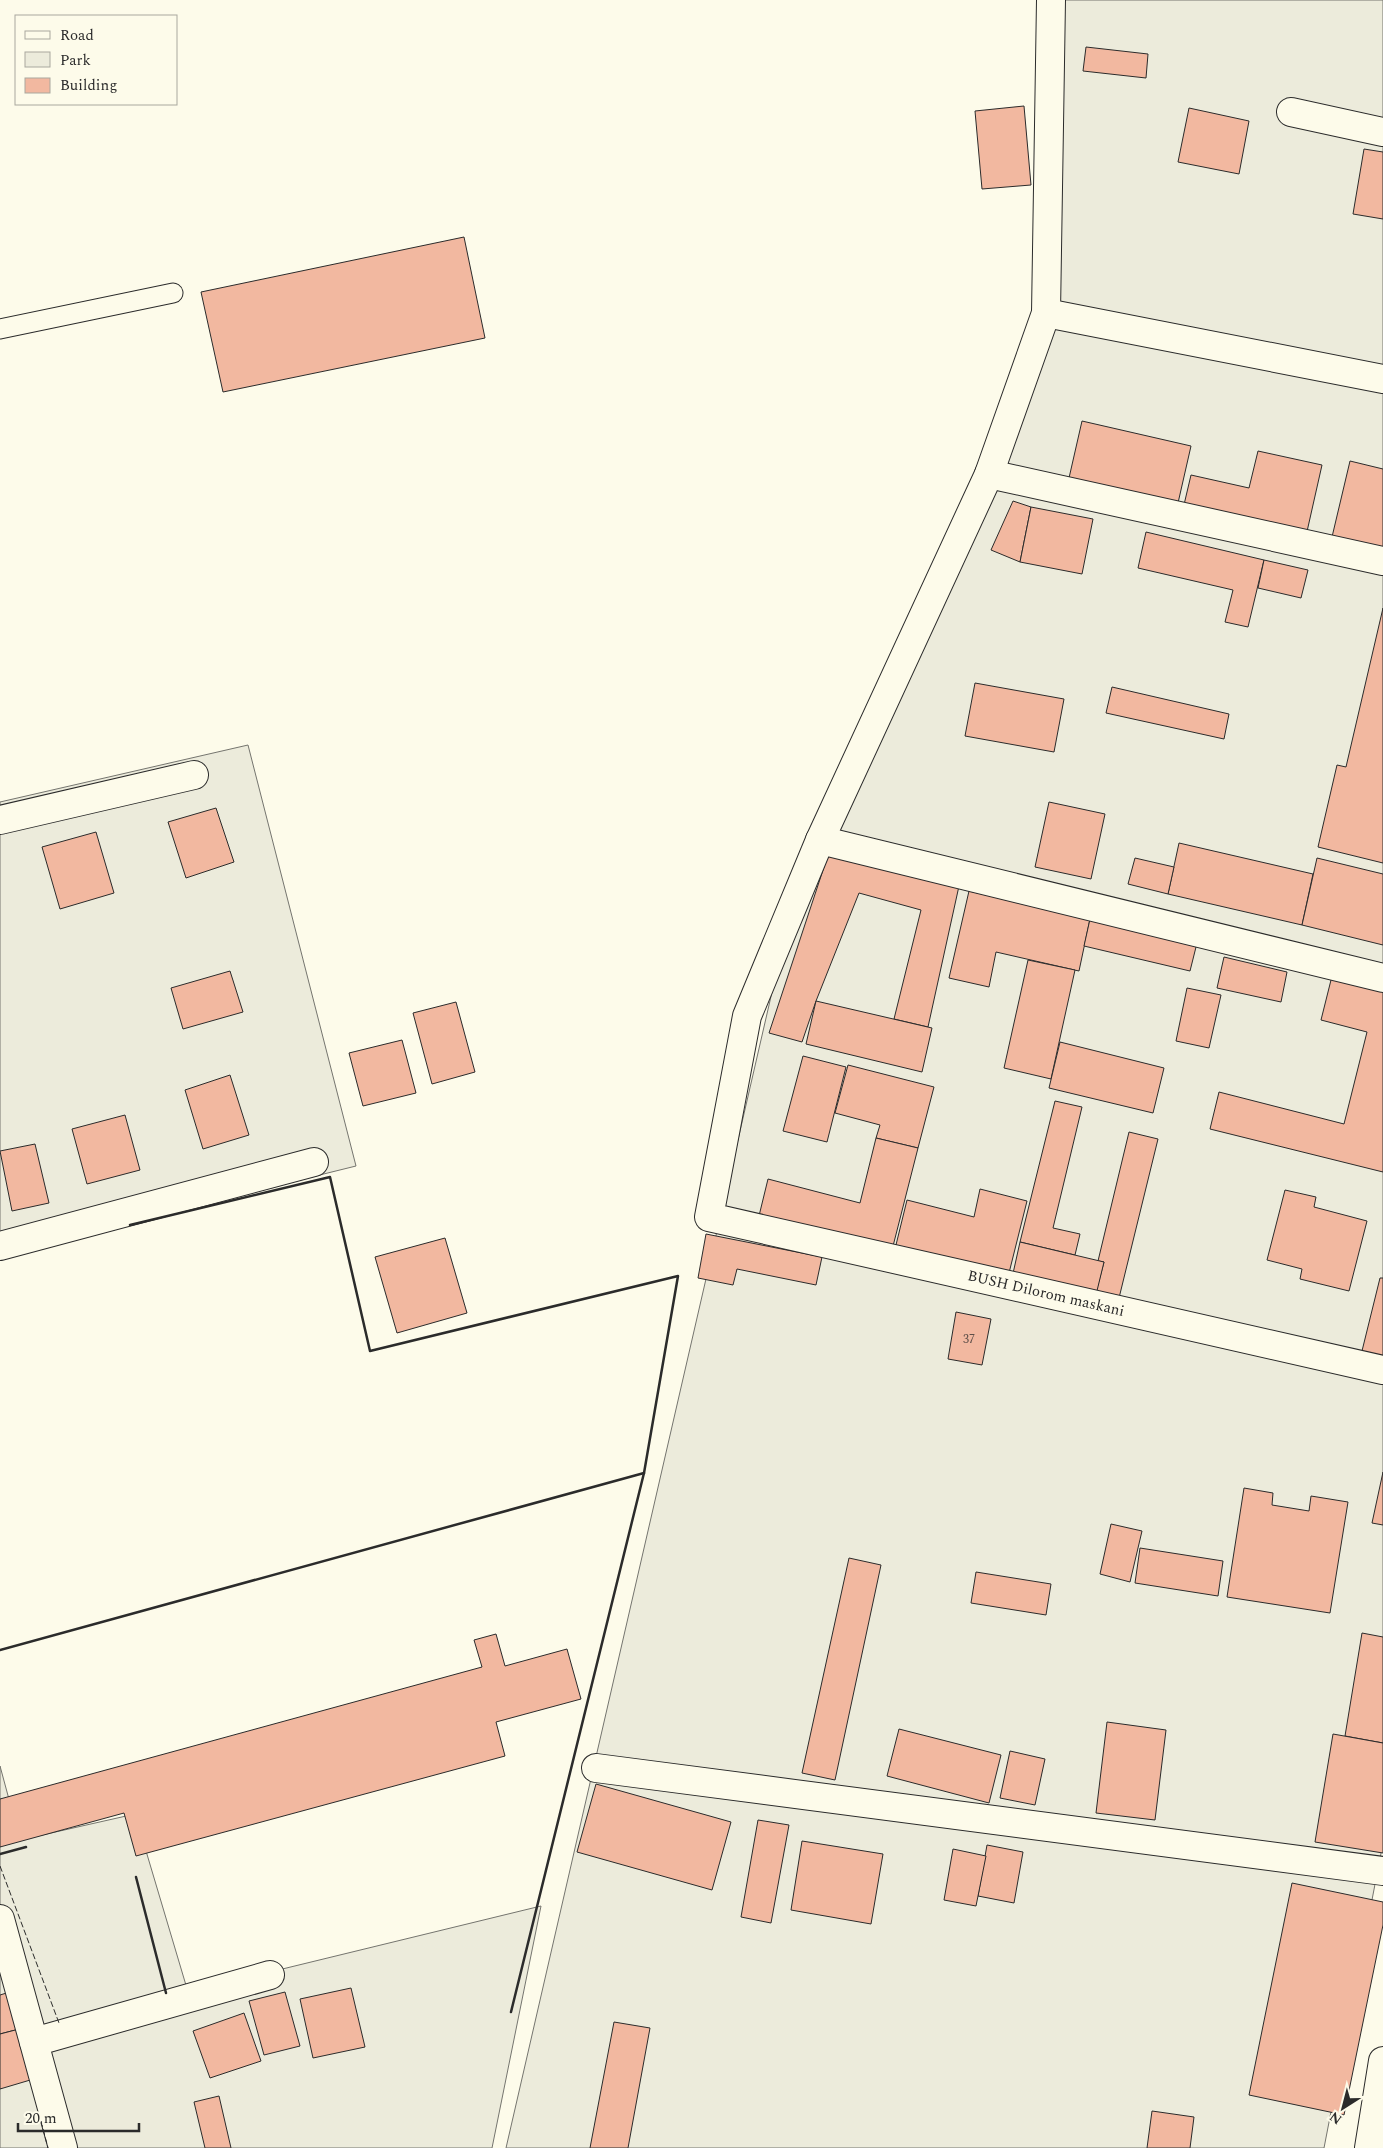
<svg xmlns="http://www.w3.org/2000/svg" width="1383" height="2148" viewBox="0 0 1383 2148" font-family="Spectral,serif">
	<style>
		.green { fill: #ecebdb; stroke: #74746e }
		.building { fill: #f2b8a0; stroke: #2b2b2b }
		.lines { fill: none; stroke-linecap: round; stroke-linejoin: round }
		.service-casing { stroke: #2b2b2b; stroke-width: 21 }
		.minor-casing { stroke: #2b2b2b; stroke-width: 30 }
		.service { stroke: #fdfbea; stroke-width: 19 }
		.minor { stroke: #fdfbea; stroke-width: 28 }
		.fence { stroke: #2b2b2b; stroke-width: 1; stroke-dasharray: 6 2.5; stroke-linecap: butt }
		.wall { stroke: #2b2b2b; stroke-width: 2.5 }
		.labels { text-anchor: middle; stroke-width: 4; stroke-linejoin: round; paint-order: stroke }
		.number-label { font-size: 12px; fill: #5d4e48 }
		.street-label { font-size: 15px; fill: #2b2b2b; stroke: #fdfbea }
	</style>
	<rect width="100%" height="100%" fill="#fdfbea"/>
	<g class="green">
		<polygon points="1051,0 1383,0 1383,1843 1324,2148 506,2148 804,853 1040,331"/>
		<polygon points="248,745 356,1166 0,1254 0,802"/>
		<polygon points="0,1766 20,1840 135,1814 188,1992 541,1906 492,2148 0,2148"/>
	</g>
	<g class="building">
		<polygon points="1086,47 1148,54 1146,78 1083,71"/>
		<polygon points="1024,106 1031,185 982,189 975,111"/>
		<polygon points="1189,108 1249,121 1239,174 1178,162"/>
		<polygon points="1364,149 1383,152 1383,219 1353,214"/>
		<polygon points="464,237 485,338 223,392 201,292"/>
		<polygon points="1082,421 1191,446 1178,503 1069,478"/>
		<polygon points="1258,451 1322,465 1306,536 1183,509 1191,475 1249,488"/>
		<polygon points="1350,461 1383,469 1383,549 1332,537"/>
		<polygon points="1013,501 1031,507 1020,562 991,550"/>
		<polygon points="1031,507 1093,519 1082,574 1020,562"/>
		<polygon points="1146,532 1264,560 1248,627 1225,622 1233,590 1138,568"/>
		<polygon points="1264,560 1308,570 1301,598 1258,588"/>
		<polygon points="1383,608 1383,863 1318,847 1337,765 1346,767"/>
		<polygon points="975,683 1064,699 1054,752 965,736"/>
		<polygon points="1112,687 1229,714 1224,739 1106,713"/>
		<polygon points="1049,802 1105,814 1091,879 1035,867"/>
		<polygon points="216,808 234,862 186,878 168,822"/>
		<polygon points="96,832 114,893 60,909 42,847"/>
		<polygon points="1179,843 1313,874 1302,925 1168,894"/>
		<polygon points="828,855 959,886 928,1027 894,1019 921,910 859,893 816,1001 802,1042 769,1033"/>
		<polygon points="1135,858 1174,867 1168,894 1128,884"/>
		<polygon points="1317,858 1383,874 1383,945 1302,925"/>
		<polygon points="969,891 1090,919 1079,971 996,952 989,987 949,978"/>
		<polygon points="1090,919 1197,943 1190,971 1084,946"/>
		<polygon points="1224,957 1287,972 1281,1002 1217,988"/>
		<polygon points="1028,960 1075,970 1051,1079 1004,1068"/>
		<polygon points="1334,968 1383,980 1383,1172 1210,1129 1219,1092 1344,1124 1367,1032 1321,1020"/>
		<polygon points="230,971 243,1012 183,1029 171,988"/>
		<polygon points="1187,988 1221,995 1209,1048 1176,1041"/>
		<polygon points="816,1001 932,1028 922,1072 806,1044"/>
		<polygon points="456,1002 475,1072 432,1084 413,1013"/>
		<polygon points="402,1040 416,1093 363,1106 349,1053"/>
		<polygon points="1060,1042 1164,1068 1153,1113 1049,1088"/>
		<polygon points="803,1056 846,1067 827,1142 783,1131"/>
		<polygon points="848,1065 934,1087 918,1148 876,1138 880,1125 835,1113"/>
		<polygon points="230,1075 249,1135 203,1149 185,1090"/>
		<polygon points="1055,1101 1082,1107 1053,1228 1080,1234 1075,1255 1020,1242"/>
		<polygon points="125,1115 140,1170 87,1184 72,1129"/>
		<polygon points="1129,1132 1158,1139 1119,1298 1096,1292 1104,1262 1098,1261"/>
		<polygon points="876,1138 918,1148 891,1254 758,1220 768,1179 860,1203"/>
		<polygon points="35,1144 49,1203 12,1211 0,1151"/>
		<polygon points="980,1189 1027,1201 1008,1277 895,1249 907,1200 974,1217"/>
		<polygon points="1285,1190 1316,1197 1314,1207 1367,1221 1349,1291 1300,1279 1302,1269 1267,1260"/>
		<polygon points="706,1234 822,1257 816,1285 737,1269 733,1285 698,1278"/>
		<polygon points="445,1238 467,1313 397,1333 375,1257"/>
		<polygon points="1020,1242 1104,1262 1095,1299 1012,1278"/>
		<polygon points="1380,1278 1383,1278 1383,1360 1361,1355"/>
		<polygon points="956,1312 991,1319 982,1365 948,1359"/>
		<polygon points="1383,1472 1383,1525 1372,1523"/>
		<polygon points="1244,1488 1273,1493 1272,1505 1309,1511 1311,1496 1348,1502 1330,1613 1227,1597"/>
		<polygon points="1111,1524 1142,1531 1130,1582 1100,1574"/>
		<polygon points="1140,1548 1223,1561 1218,1596 1135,1583"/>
		<polygon points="849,1558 881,1565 835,1780 802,1773"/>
		<polygon points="976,1572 1051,1584 1046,1615 971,1603"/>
		<polygon points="1362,1633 1383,1637 1383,1743 1345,1736"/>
		<polygon points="496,1634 505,1666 567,1649 581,1699 496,1722 505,1756 136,1856 124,1813 0,1847 0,1799 482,1667 474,1640"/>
		<polygon points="1107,1722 1166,1730 1155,1820 1096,1813"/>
		<polygon points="899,1729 1001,1755 989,1803 887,1776"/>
		<polygon points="1333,1734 1383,1743 1383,1853 1315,1842"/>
		<polygon points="1010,1751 1045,1759 1035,1805 1000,1798"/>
		<polygon points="596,1784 731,1822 712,1890 577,1852"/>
		<polygon points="758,1820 789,1825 771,1923 741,1917"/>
		<polygon points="802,1841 883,1854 871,1924 791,1910"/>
		<polygon points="987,1845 1023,1852 1014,1903 978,1896"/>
		<polygon points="953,1849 986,1856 976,1906 944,1900"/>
		<polygon points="1292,1883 1383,1902 1383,1925 1344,2115 1249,2095"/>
		<polygon points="351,1988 365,2047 313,2058 300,1999"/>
		<polygon points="13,1991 23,2028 0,2034 0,1995"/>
		<polygon points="285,1992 300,2046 264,2055 249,2001"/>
		<polygon points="244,2013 261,2061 210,2078 193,2031"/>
		<polygon points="614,2022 650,2028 628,2148 590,2148"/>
		<polygon points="23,2028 37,2078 0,2089 0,2034"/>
		<polygon points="219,2096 231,2148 205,2148 194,2102"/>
		<polygon points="1152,2111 1194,2117 1190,2148 1147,2148"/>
	</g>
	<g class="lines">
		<g class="service-casing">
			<polyline id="service" points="0,329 173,293"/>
		</g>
		<g class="minor-casing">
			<g id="minor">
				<polyline points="1051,0 1046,313 989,474 820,840 747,1016 709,1217 1383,1370"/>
				<polyline points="1291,112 1383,132"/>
				<polyline points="1046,313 1383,379"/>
				<polyline points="989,474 1383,561"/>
				<polyline points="0,820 194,775"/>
				<polyline points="820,840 1383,978"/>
				<polyline points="0,1246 314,1162"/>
				<polyline points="596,1768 1383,1871"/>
				<polyline points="0,1919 63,2148"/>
				<polyline points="34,2042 270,1975"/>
				<polyline points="1369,2148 1383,2061"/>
			</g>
		</g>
		<use href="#service" class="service"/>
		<use href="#minor" class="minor"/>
		<g class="fence">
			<polyline points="0,1866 59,2023"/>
			<polyline points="41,2121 48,2148"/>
		</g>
		<g class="wall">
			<polyline points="130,1225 330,1177 370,1351 678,1276 644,1473 511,2012"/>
			<polyline points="0,1650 644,1473"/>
			<polyline points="0,1854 26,1847"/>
			<polyline points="136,1877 166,1993"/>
		</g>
	</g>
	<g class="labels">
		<g class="number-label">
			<text x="969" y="1343">37</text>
		</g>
		<g class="street-label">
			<text transform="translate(1046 1293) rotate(13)" y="5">BUSH Dilorom maskani</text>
		</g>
	</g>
	<rect x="15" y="15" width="162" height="90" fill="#fdfbea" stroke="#a9a89e"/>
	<rect x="25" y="31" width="25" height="8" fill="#fdfbea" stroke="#a9a89e"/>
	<text x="60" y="40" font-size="15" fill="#2b2b2b">Road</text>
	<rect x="25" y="52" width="25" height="15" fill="#ecebdb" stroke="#a9a89e"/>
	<text x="60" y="65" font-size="15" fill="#2b2b2b">Park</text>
	<rect x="25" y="78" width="25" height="15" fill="#f2b8a0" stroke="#a9a89e"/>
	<text x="60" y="90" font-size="15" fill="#2b2b2b">Building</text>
	<g transform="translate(1343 2108) rotate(216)" stroke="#fdfbea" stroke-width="4" paint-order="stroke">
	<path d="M0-4L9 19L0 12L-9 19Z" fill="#2b2b2b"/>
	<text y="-8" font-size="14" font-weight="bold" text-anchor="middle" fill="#2b2b2b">N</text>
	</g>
	<path d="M18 2123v8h121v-8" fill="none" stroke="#2b2b2b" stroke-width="2.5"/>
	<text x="25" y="2123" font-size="15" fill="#2b2b2b" stroke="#fdfbea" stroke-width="4" paint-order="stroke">20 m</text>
</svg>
